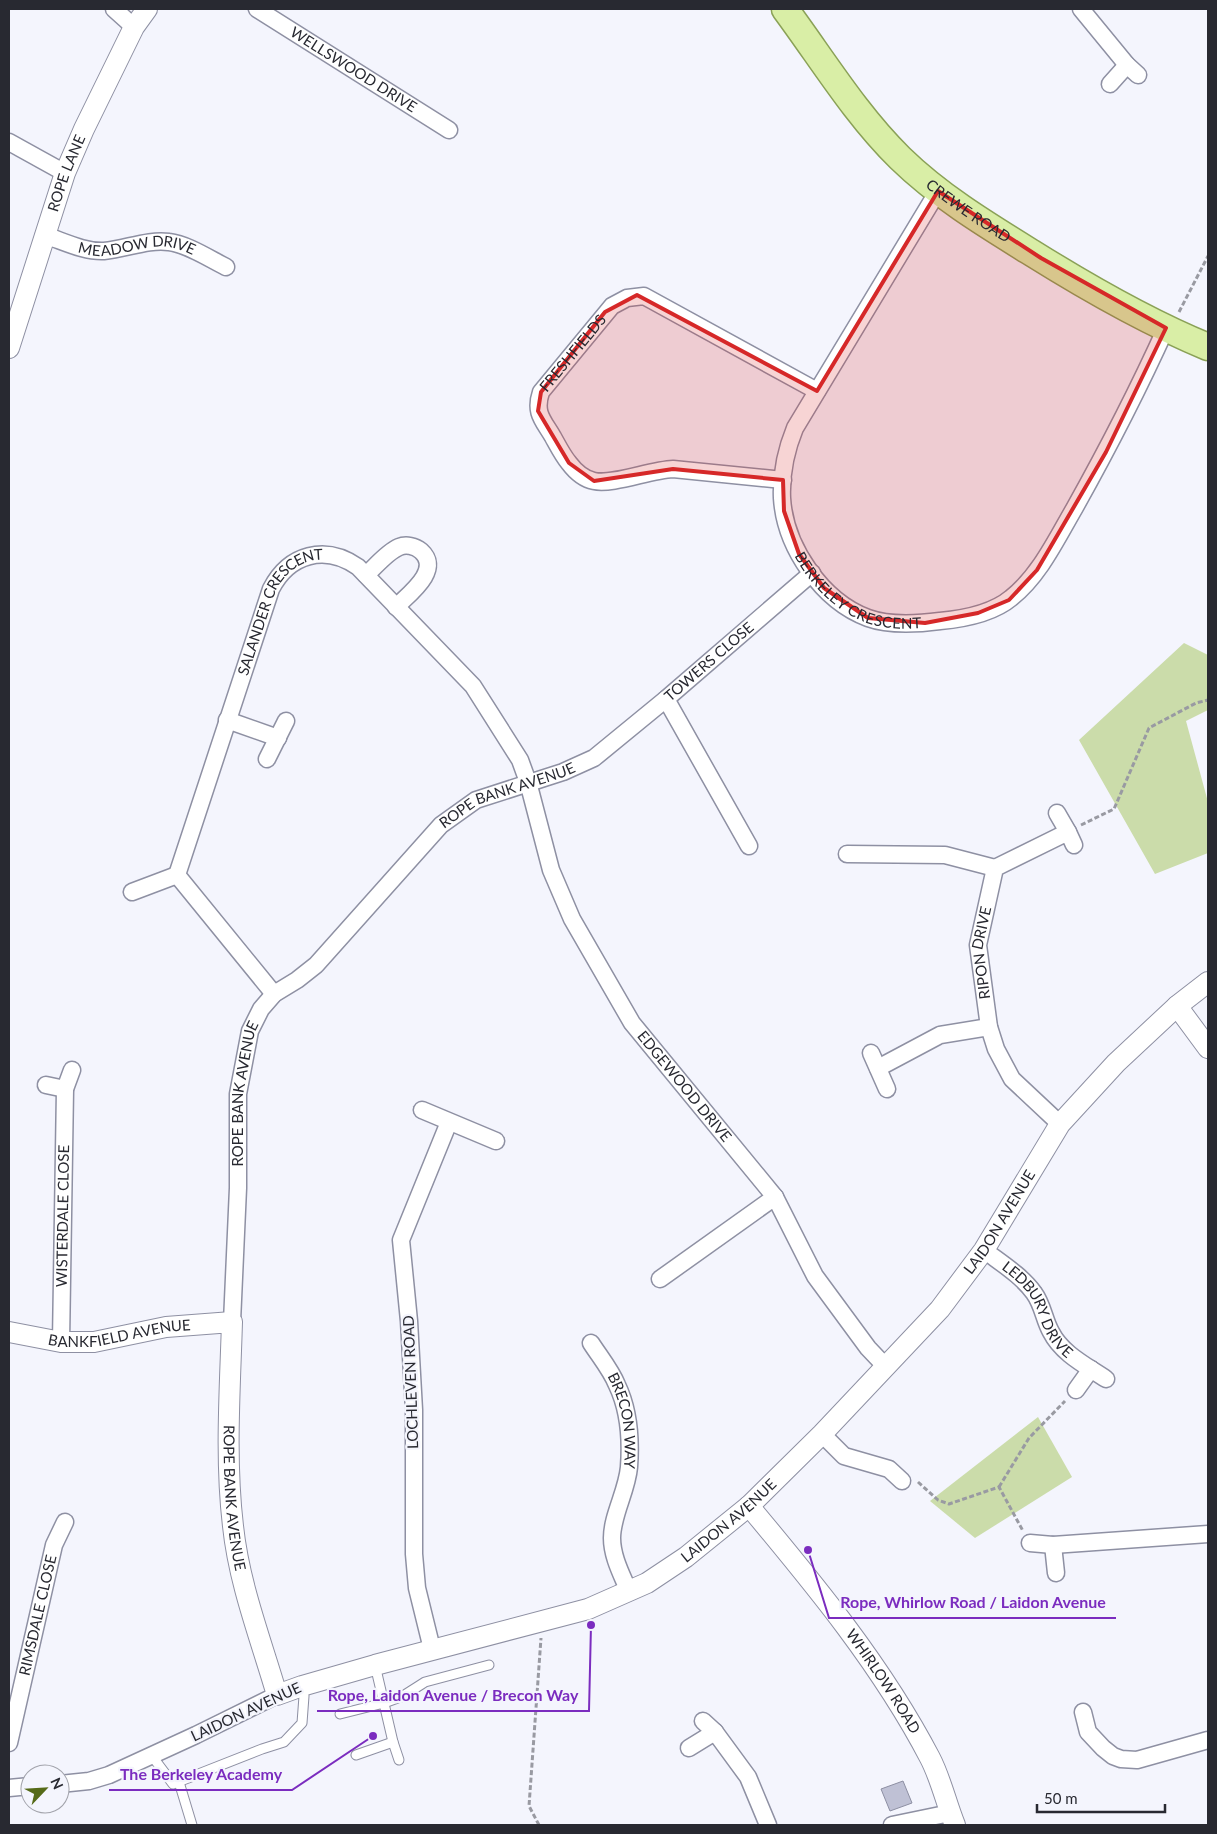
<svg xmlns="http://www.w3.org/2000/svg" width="1217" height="1834" viewBox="0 0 1217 1834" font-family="Lato,sans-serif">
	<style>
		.green { fill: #cbdcaa }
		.building { fill: #bfc1d5; stroke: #8d8fa3 }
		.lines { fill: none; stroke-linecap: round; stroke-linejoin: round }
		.service-casing { stroke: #8e90a3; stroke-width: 11 }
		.minor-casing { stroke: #8e90a3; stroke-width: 19 }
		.tertiary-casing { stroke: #8e90a3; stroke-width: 22 }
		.primary-casing { stroke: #8aa157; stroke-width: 29 }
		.path { stroke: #999aa2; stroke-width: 3; stroke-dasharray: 5 2.5; stroke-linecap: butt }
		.service { stroke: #fff; stroke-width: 9 }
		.minor { stroke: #fff; stroke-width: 16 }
		.tertiary { stroke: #fff; stroke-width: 20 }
		.primary { stroke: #d9eea6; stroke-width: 26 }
		.marked { fill: #d62828; fill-opacity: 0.2; stroke: #d62828; stroke-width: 4; stroke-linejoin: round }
		.labels { text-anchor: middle; stroke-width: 4.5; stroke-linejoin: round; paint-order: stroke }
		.street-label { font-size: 15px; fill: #282931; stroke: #f4f5fd }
		.leader { fill: none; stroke: #7b2cbf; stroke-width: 2 }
		.callout-dot { fill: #7b2cbf; stroke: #f4f5fd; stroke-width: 2 }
		.callout-label { font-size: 16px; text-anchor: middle; font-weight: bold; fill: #7b2cbf; stroke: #f4f5fd; stroke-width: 4.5; stroke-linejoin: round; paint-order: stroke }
	</style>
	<rect width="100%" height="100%" fill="#f4f5fd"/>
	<g class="green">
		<polygon points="1184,643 1208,655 1208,710 1186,721 1208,802 1208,853 1155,874 1079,740"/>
		<polygon points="1038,1417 1072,1477 975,1538 930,1501"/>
	</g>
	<polygon class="building" points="903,1781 912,1803 890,1811 881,1789"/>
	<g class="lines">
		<g class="service-casing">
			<g id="service">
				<polyline points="375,1665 393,1742 399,1760"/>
				<polyline points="340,1714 384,1703 403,1696 425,1682 489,1665"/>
				<polyline points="356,1755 393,1742"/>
				<polyline points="152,1756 173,1784 262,1749 284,1742 302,1723 304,1696 302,1686"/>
				<polyline points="179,1782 192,1825"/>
			</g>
		</g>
		<g class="minor-casing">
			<g id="minor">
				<polyline points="114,9 134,27"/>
				<path id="s1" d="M257,9l192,121"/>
				<polyline points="1081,9 1127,65 1138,75"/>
				<polyline points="1110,84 1127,65"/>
				<polyline points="9,142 65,173"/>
				<path id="s2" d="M938,191l-143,237c-9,22 -14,46 -13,70 3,49 40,103 86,120 22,8 49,6 72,3 22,-2 53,-8 71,-23 28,-22 45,-58 63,-89 33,-59 64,-119 92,-181"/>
				<path id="s3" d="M44,235c19,6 40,17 60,16 22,-2 44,-12 65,-9 18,2 41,17 57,25"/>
				<path id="s4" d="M783,480l-110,-11c-23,1 -60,16 -79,12 -10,-2 -19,-10 -25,-18 -6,-7 -11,-17 -16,-26 -10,-17 -19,-24 -12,-45l71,-86 15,-8 17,-2 173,95"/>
				<path d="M366,575c9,-8 21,-23 33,-28 7,-3 16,-1 22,4 21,19 -12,43 -25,56"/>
				<polyline points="666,699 749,846"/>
				<polyline points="227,720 278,738"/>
				<polyline points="267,759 286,721"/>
				<polyline points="1057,813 1068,832"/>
				<polyline points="847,854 945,855 995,868"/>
				<polyline points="132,892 177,875"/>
				<path id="s5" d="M274,994l-97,-119 94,-286c18,-35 54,-45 87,-22l115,119 47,74 8,22 23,88 21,49 60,104 143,174 40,79 53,72 18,19"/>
				<polyline points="871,1053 887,1089"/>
				<polyline points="878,1068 940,1035 989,1027"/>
				<polyline points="46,1085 65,1089"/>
				<polyline points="422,1110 496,1141"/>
				<path id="s6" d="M1060,1124l-48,-45 -16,-30 -7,-22 -11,-82 17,-77 73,-36 6,13"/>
				<path id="s7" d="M984,1250c17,13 38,26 50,43 9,12 10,27 17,39 11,22 36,34 55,47"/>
				<polyline points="660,1279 775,1197"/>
				<path id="s8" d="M232,1322l6,-134v-94l12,-63 11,-22 13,-15 23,-14 19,-15 125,-140 35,-25 87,-28 31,-14 72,-59 146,-126"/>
				<path id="s9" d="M61,1342l4,-253 7,-19"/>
				<path id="s10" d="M591,1343c9,14 20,27 26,42 12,25 14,55 12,82 -2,24 -17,48 -17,71 0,19 10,37 17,54"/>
				<polyline points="1076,1390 1091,1369"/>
				<polyline points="822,1434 844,1456 889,1469 902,1481"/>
				<polyline points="1030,1543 1053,1545 1208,1534"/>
				<polyline points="1053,1545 1056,1573"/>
				<polyline points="432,1649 417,1588 414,1554 414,1410 409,1321 401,1240 449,1122"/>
				<polyline points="1083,1712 1088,1732 1103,1748 1113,1756 1121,1759 1137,1760 1208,1740"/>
				<polyline points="703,1721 715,1732 748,1777 768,1825"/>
				<path id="s11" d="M9,1743l45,-198 11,-23"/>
				<polyline points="689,1748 715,1732"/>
				<polyline points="60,1784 89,1781 109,1775 196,1735 277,1695"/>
				<polyline points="9,1788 30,1786"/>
				<polyline points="892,1825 950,1813"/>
			</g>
		</g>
		<g class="tertiary-casing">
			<g id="tertiary">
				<path id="s12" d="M9,348l56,-175 19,-44 50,-102 13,-18"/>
				<polyline points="1177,1006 1208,1048"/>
				<path id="s13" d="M9,1332l52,10h33l72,-15 66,-5c-2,67 -7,137 1,204 6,58 28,114 44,169l25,-9 73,-21 213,-56 59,-26 39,-26 63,-51 73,-72 118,-125 44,-59 76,-126 56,-61 61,-57 31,-24"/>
				<path id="s14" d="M749,1506c66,79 133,160 181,252 11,21 16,45 25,67"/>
			</g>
		</g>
		<g class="primary-casing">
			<g id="primary">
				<path id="s15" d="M785,9c37,50 71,106 115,149 39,38 85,66 132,95 56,35 115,69 176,94"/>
			</g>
		</g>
		<g class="path">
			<polyline points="1179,312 1208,256"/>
			<polyline points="1081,825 1114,809 1149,728 1196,703 1208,700"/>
			<polyline points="918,1482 938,1500 949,1504 999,1487 1023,1531"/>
			<polyline points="999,1487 1029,1438 1065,1401"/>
			<polyline points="539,1825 529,1806 541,1638"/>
		</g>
		<use href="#service" class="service"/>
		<use href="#minor" class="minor"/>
		<use href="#tertiary" class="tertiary"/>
		<use href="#primary" class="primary"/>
	</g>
	<path class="marked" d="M938,191l103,67 125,70 -60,124 -69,118 -28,30 -31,13 -53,10 -57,-5 -44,-30 -25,-34 -15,-43 -1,-31 -110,-11 -79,12 -25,-18 -31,-52 3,-19 64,-80 32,-17 180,96z"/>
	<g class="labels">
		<g class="street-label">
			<text dy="5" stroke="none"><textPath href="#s1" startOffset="114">WELLSWOOD DRIVE</textPath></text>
			<text dy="5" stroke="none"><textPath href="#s12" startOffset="184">ROPE LANE</textPath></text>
			<text dy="5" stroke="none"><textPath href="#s15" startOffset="275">CREWE ROAD</textPath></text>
			<text dy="5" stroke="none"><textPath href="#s3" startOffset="96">MEADOW DRIVE</textPath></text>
			<text dy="5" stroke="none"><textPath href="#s4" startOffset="352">FRESHFIELDS</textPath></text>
			<text dy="5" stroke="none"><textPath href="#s2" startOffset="482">BERKELEY CRESCENT</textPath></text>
			<text dy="5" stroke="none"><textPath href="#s5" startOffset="442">SALANDER CRESCENT</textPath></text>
			<text dy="5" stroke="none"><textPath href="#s8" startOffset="894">TOWERS CLOSE</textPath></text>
			<text dy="5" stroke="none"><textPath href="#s8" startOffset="649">ROPE BANK AVENUE</textPath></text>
			<text dy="5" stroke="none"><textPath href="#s6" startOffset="198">RIPON DRIVE</textPath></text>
			<text dy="5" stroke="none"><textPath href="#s5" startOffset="1181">EDGEWOOD DRIVE</textPath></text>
			<text dy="5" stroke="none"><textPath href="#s8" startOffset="229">ROPE BANK AVENUE</textPath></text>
			<text dy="5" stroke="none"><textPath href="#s9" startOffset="126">WISTERDALE CLOSE</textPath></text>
			<text dy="5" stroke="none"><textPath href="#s13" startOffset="1500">LAIDON AVENUE</textPath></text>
			<text dy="5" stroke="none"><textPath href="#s7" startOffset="82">LEDBURY DRIVE</textPath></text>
			<text dy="5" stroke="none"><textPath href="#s13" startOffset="112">BANKFIELD AVENUE</textPath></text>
			<text transform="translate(411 1382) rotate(-92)" y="5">LOCHLEVEN ROAD</text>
			<text dy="5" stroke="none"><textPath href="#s10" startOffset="86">BRECON WAY</textPath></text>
			<text dy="5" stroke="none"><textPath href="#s13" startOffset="402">ROPE BANK AVENUE</textPath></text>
			<text dy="5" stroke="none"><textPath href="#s13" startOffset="1095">LAIDON AVENUE</textPath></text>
			<text dy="5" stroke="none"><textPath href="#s11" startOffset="131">RIMSDALE CLOSE</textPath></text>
			<text dy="5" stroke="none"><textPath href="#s14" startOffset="221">WHIRLOW ROAD</textPath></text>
			<text transform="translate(246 1712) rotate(-25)" y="5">LAIDON AVENUE</text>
		</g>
	</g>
	<path class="leader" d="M808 1550L829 1618H1116M591 1625L589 1711H317M373 1736L292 1790H109"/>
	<g class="callout-dot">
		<circle cx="808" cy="1550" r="5"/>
		<circle cx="591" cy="1625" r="5"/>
		<circle cx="373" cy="1736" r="5"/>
	</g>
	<g class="callout-label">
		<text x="973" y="1608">Rope, Whirlow Road / Laidon Avenue</text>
		<text x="453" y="1701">Rope, Laidon Avenue / Brecon Way</text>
		<text x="201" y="1780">The Berkeley Academy</text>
	</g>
	<rect width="1217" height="1834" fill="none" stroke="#282931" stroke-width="20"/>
	<g transform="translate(45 1789) rotate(65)"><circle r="24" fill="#f4f5fd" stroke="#a2a3ab"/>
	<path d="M0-4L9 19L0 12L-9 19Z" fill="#556a18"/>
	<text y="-8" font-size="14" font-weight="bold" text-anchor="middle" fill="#282931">N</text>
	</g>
	<path d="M1037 1804v8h128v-8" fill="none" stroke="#282931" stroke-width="2.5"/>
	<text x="1044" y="1804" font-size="15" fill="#282931" stroke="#f4f5fd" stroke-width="4" paint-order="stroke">50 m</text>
</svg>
